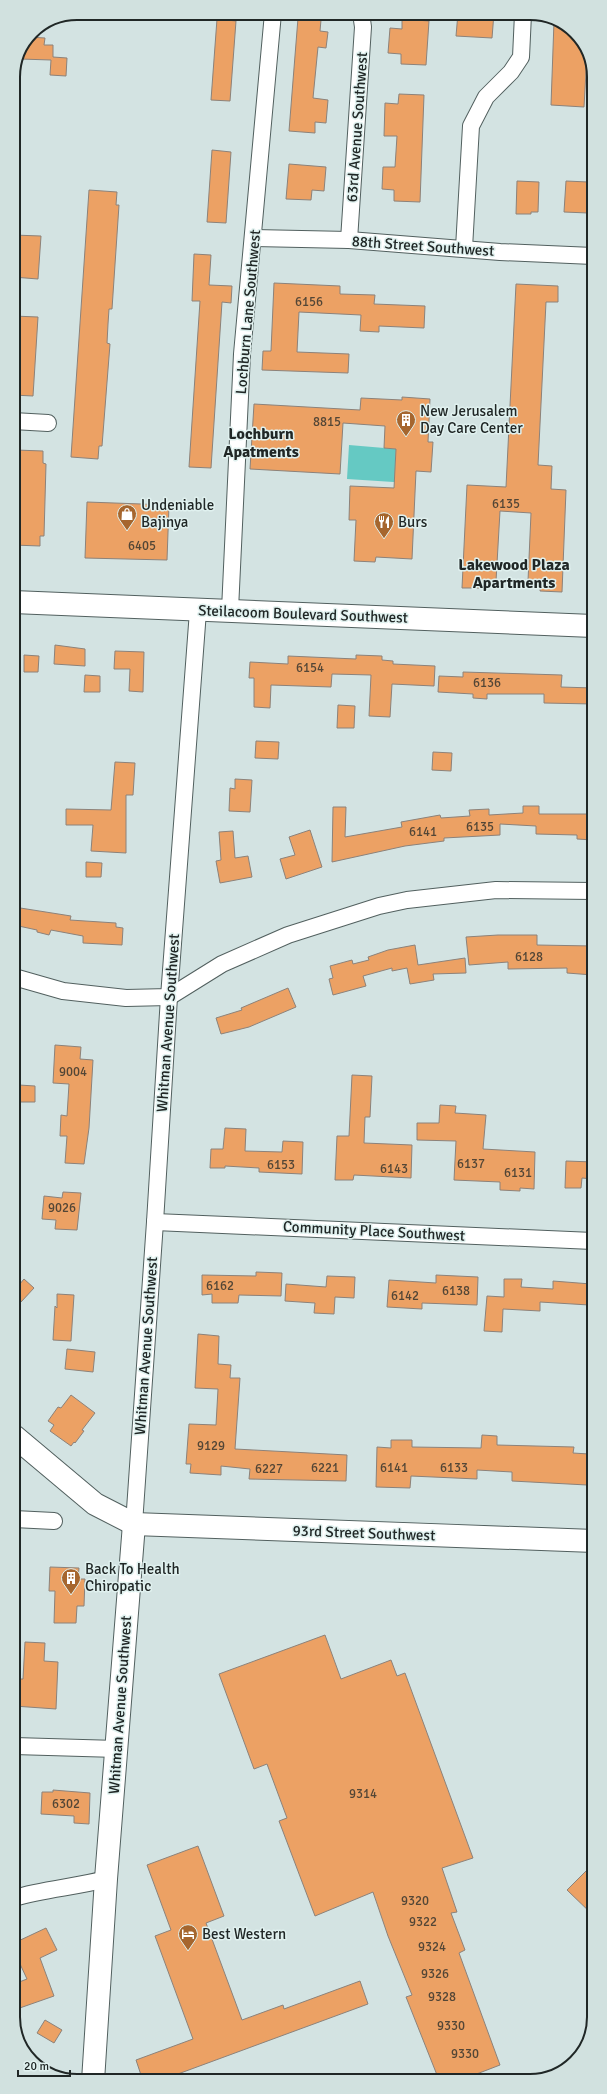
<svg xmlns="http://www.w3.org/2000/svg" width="607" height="2094" viewBox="0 0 607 2094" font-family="Signika,sans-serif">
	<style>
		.green { fill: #65c9c3 }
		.building { fill: #eca164; stroke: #8c827a }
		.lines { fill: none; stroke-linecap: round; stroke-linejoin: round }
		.street-casing { stroke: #52605f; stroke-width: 18 }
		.secondary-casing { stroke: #52605f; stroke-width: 24 }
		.street { stroke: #fff; stroke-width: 16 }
		.secondary { stroke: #fff; stroke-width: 22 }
		.labels { text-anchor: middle; stroke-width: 3; stroke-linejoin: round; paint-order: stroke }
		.number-label { font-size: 13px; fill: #534636 }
		.street-label { font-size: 15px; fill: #202726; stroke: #e0f1ef }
		.poi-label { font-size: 15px; fill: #202726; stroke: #e0f1ef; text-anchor: start }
		.neighbourhood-label { font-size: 16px; font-weight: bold; fill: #202726; stroke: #e0f1ef }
		.rim { fill: none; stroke: #202726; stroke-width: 2 }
	</style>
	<rect width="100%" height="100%" fill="#d3e3e2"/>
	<polygon class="green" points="349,445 396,449 395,470 409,471 409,483 347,479"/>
	<g class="building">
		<polygon points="458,13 494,13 492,38 456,36"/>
		<polygon points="298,18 321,20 320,31 328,32 326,48 318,47 313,98 328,100 326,123 315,122 315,133 289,131"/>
		<polygon points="217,19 236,21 230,101 211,100"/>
		<polygon points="402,19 429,21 426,65 401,64 401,54 388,53 390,28 402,29"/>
		<polygon points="554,21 572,29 587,54 584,107 551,105"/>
		<polygon points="29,37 45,38 44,45 53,45 53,57 67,58 66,76 50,75 51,60 20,59"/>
		<polygon points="399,94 424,95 420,202 394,201 394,190 382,189 383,167 395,167 397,136 384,136 385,103 398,104"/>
		<polygon points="212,150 231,152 226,223 207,222"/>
		<polygon points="289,164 326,167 324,191 312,190 311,200 286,199"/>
		<polygon points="517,181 539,182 538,212 531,212 531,214 516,214"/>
		<polygon points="566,181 588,182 588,213 564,212"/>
		<polygon points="89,190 117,192 116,205 119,205 112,309 109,309 108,324 107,343 110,344 102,446 99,446 98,459 71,457"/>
		<polygon points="13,235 41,236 38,279 13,277"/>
		<polygon points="194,254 211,255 209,285 232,286 231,303 222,302 211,468 189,467 200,301 192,301"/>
		<polygon points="274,283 340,286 340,294 375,295 374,304 425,306 424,328 379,326 379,332 360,331 361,315 299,312 297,352 349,354 348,373 262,370 263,351 271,351"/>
		<polygon points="516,284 558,286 558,302 546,302 538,465 552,466 551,489 566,490 562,592 540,591 541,581 528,581 531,513 500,511 496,581 484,580 484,588 462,588 467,485 506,487"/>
		<polygon points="13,316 38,317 33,396 13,395"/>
		<polygon points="402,397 430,399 428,442 433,442 431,472 416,471 412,559 376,557 375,562 354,561 356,520 349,520 350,486 394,488 396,449 384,448 385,426 343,423 340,474 250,469 254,404 360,410 361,398 402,400"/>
		<polygon points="16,450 43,451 43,463 46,464 44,536 40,536 40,546 13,545"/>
		<polygon points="87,502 169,505 167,560 85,558"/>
		<polygon points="55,645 85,649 85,666 54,664"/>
		<polygon points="115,651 144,652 143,692 129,691 130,669 114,669"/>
		<polygon points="24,655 39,656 38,672 24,672"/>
		<polygon points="356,655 382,656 382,660 393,661 393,664 435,666 434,686 392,684 390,717 369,716 371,675 332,674 331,687 271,685 270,708 254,707 254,678 249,678 250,662 288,664 288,656 356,659"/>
		<polygon points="463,672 562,675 561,687 593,688 593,704 544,703 544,694 487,694 487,699 473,698 473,694 438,692 439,676 463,677"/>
		<polygon points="85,675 100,676 100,692 84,692"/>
		<polygon points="338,705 355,706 354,728 337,728"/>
		<polygon points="256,741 279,742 278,759 255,758"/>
		<polygon points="433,752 452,753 451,771 432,770"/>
		<polygon points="115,762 135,763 133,795 126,795 126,853 91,851 93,825 66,825 66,809 111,810"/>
		<polygon points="235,779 252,780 250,812 229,811 230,788 235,789"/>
		<polygon points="523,806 539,806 539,814 593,814 593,840 577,839 577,835 536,834 536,826 500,824 500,835 444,838 444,841 405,846 332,862 333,807 346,807 345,837 402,827 401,822 440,815 441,818 470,816 469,810 489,809 489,815 523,813"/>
		<polygon points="310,830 322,867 286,879 280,859 295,855 289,837"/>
		<polygon points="233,831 235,858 248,856 252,877 220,883 216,861 221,860 219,832"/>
		<polygon points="86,862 102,863 101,877 86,877"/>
		<polygon points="14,907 71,916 70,920 116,923 116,927 123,928 122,945 83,943 83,936 51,930 49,935 37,932 37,930 14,925"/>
		<polygon points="498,935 537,935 537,945 593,946 593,975 567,973 567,968 508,969 508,962 469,965 466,937"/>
		<polygon points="415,945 418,965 465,958 466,973 433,974 434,980 410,984 407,968 392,971 392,968 363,976 366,986 333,995 329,979 333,978 330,966 352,960 353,964 369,960 368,957 388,950"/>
		<polygon points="288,988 296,1007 249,1027 221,1034 216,1018 242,1010 241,1008"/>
		<polygon points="55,1045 81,1047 80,1059 93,1060 89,1128 84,1164 65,1163 67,1136 60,1136 61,1115 67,1116 69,1084 53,1083"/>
		<polygon points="352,1075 372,1076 370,1117 365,1117 364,1143 412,1145 411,1178 354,1175 353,1180 335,1180 337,1136 349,1136"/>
		<polygon points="19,1085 35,1086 35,1102 19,1102"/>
		<polygon points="440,1105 456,1106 455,1113 486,1115 483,1149 535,1152 534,1189 520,1188 520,1191 500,1190 500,1182 454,1180 456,1141 417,1140 417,1123 439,1123"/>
		<polygon points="225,1128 246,1129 245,1151 282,1152 283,1141 303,1142 302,1174 259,1172 259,1168 225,1166 225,1168 210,1168 211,1149 223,1149"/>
		<polygon points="566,1161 593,1162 593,1179 582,1178 581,1188 565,1188"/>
		<polygon points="63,1192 81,1193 77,1230 55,1229 56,1220 42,1219 44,1196 62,1198"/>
		<polygon points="256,1272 282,1273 281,1296 239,1295 238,1303 212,1303 212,1294 202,1295 202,1275 256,1276"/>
		<polygon points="436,1275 478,1277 477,1305 422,1303 422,1309 387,1307 389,1280 436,1283"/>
		<polygon points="327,1276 355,1277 354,1298 335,1297 334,1314 314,1313 315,1303 285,1301 286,1284 326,1287"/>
		<polygon points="24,1279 34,1288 21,1302 14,1296 14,1291"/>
		<polygon points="504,1279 522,1279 521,1287 553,1289 553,1281 591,1284 589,1305 540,1302 540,1311 503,1309 502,1332 484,1331 487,1296 504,1297"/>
		<polygon points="57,1294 74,1295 71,1341 53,1340 55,1306 57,1308"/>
		<polygon points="198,1334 219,1336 218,1364 231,1365 230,1378 240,1378 235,1449 347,1455 346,1481 249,1479 250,1469 221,1466 221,1475 190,1473 191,1464 186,1464 189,1424 216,1425 218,1389 195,1388"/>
		<polygon points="67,1349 95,1352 93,1372 65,1369"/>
		<polygon points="71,1395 95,1413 82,1430 84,1431 75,1443 74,1442 71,1446 50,1431 54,1425 48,1421 58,1407 61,1408"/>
		<polygon points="482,1435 497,1436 497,1445 574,1447 573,1453 589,1454 587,1485 512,1481 512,1472 477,1470 477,1479 411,1476 410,1488 376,1487 377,1447 391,1448 391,1440 412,1440 412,1447 481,1448"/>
		<polygon points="50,1567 79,1568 78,1579 85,1579 84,1606 77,1606 76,1623 54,1623 55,1591 49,1591"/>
		<polygon points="325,1635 341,1679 391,1660 397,1676 405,1673 473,1858 442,1868 457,1912 451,1913 465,1950 459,1953 500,2065 461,2080 439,2080 406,1997 412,1995 388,1936 373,1892 315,1916 279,1821 287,1818 267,1764 254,1769 219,1674"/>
		<polygon points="25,1642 45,1643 44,1661 58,1662 56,1709 14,1706 14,1679 23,1679"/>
		<polygon points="53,1790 90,1793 89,1824 74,1823 74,1816 41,1814 42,1792 53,1792"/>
		<polygon points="198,1846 224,1916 206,1923 242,2020 283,2005 284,2009 360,1981 368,2004 167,2078 168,2081 143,2081 136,2060 193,2039 155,1936 171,1930 147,1865"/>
		<polygon points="594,1863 594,1916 567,1890"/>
		<polygon points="46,1928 57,1950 40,1958 54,1996 14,2010 14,1984 27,1979 14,1951 14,1943"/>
		<polygon points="45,2020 62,2030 54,2043 37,2033"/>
	</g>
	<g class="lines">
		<g class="street-casing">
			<g id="street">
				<polyline points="254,238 349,240 500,252 593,256"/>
				<polyline points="349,240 363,27 361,13"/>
				<polyline points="464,248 471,126 486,97 511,72 521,57 523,14"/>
				<polyline points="13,421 48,423"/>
				<polyline points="230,610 242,354 273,13"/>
				<polyline points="14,977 63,991 126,998 169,997 222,964 288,935 379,906 407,900 496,890 593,891"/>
				<polyline points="155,1222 593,1241"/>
				<polyline points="14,1519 54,1521"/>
				<polyline points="134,1524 155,1222 169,997 198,611"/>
				<polyline points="14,1746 117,1749"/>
				<path d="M14,1898c30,-9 62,-11 92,-19"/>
			</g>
		</g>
		<g class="secondary-casing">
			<g id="secondary">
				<polyline points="13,602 593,626"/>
				<polyline points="14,1436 95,1504 134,1524 594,1541"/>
				<polyline points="93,2081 106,1879 134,1524"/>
			</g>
		</g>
		<use href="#street" class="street"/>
		<use href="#secondary" class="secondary"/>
	</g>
	<defs>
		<g id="building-pin" transform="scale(1)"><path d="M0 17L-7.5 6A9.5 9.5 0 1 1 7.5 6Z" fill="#a6662e" stroke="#e0f1ef"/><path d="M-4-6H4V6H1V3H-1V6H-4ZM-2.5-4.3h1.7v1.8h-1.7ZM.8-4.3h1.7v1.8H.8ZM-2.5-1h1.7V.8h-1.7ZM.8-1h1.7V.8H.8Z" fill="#fff"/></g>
		<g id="shop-pin" transform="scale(1)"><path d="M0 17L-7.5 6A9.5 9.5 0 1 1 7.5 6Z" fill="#a6662e" stroke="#e0f1ef"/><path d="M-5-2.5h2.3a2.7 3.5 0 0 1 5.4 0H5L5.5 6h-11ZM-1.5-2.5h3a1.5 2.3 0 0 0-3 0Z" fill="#fff"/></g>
		<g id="restaurant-pin" transform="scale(1)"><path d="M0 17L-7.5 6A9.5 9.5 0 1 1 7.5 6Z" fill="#a6662e" stroke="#e0f1ef"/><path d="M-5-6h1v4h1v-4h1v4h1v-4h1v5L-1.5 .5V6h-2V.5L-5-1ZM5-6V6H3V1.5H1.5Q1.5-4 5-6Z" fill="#fff"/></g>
		<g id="hotel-pin" transform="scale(1)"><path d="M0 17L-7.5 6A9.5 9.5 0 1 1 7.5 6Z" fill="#a6662e" stroke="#e0f1ef"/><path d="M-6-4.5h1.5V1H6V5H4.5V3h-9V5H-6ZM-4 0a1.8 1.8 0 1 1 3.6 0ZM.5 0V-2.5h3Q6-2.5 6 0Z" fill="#fff"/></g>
	</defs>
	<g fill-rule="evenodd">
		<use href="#building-pin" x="406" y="420"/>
		<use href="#shop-pin" x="127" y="514"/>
		<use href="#restaurant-pin" x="384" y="522"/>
		<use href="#building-pin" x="71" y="1578"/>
		<use href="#hotel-pin" x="188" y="1934"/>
	</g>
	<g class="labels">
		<g class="number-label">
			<text x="309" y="306">6156</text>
			<text x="327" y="426">8815</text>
			<text x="506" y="508">6135</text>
			<text x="142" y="550">6405</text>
			<text x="310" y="672">6154</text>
			<text x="487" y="687">6136</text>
			<text x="480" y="831">6135</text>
			<text x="423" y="836">6141</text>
			<text x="529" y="961">6128</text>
			<text x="73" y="1076">9004</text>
			<text x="471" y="1168">6137</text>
			<text x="281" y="1169">6153</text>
			<text x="394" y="1173">6143</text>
			<text x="518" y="1177">6131</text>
			<text x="62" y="1212">9026</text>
			<text x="220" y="1290">6162</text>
			<text x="456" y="1295">6138</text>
			<text x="405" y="1300">6142</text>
			<text x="211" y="1450">9129</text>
			<text x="325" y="1472">6221</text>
			<text x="394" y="1472">6141</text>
			<text x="454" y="1472">6133</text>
			<text x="269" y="1473">6227</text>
			<text x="363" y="1798">9314</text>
			<text x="66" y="1808">6302</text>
			<text x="415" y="1905">9320</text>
			<text x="423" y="1926">9322</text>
			<text x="432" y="1951">9324</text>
			<text x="435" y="1978">9326</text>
			<text x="442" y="2001">9328</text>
			<text x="451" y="2030">9330</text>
			<text x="465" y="2058">9330</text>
		</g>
		<g class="street-label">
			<text transform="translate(357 127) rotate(-86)" y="5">63rd Avenue Southwest</text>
			<text transform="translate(423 246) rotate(4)" y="5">88th Street Southwest</text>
			<text transform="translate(248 312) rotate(-85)" y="5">Lochburn Lane Southwest</text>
			<text transform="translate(303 614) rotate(2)" y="5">Steilacoom Boulevard Southwest</text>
			<text transform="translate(168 1023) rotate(-86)" y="5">Whitman Avenue Southwest</text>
			<text transform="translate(374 1231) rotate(3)" y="5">Community Place Southwest</text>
			<text transform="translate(146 1346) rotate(-86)" y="5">Whitman Avenue Southwest</text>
			<text transform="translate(364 1533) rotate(2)" y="5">93rd Street Southwest</text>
			<text transform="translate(120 1705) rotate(-86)" y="5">Whitman Avenue Southwest</text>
		</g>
		<g class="poi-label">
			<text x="420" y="416">New Jerusalem<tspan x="420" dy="17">Day Care Center</tspan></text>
			<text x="141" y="510">Undeniable<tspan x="141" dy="17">Bajinya</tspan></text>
			<text x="398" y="527">Burs</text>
			<text x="85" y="1574">Back To Health<tspan x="85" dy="17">Chiropatic</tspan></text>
			<text x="202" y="1939">Best Western</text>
		</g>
		<g class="neighbourhood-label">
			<text x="261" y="439">Lochburn<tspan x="261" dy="18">Apatments</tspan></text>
			<text x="514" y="570">Lakewood Plaza<tspan x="514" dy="18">Apartments</tspan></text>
		</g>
	</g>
	<path d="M0 0H607V2094H0ZM77 20H530A57 57 0 0 1 587 77V2017A57 57 0 0 1 530 2074H77A57 57 0 0 1 20 2017V77A57 57 0 0 1 77 20Z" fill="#d1e1df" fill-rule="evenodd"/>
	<path class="rim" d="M77 20H530A57 57 0 0 1 587 77V2017A57 57 0 0 1 530 2074H77A57 57 0 0 1 20 2017V77A57 57 0 0 1 77 20Z"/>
	<path d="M18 2070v6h52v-6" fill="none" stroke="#202726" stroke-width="2"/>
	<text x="24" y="2070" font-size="12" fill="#202726" stroke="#e0f1ef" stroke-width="3" paint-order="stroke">20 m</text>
</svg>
